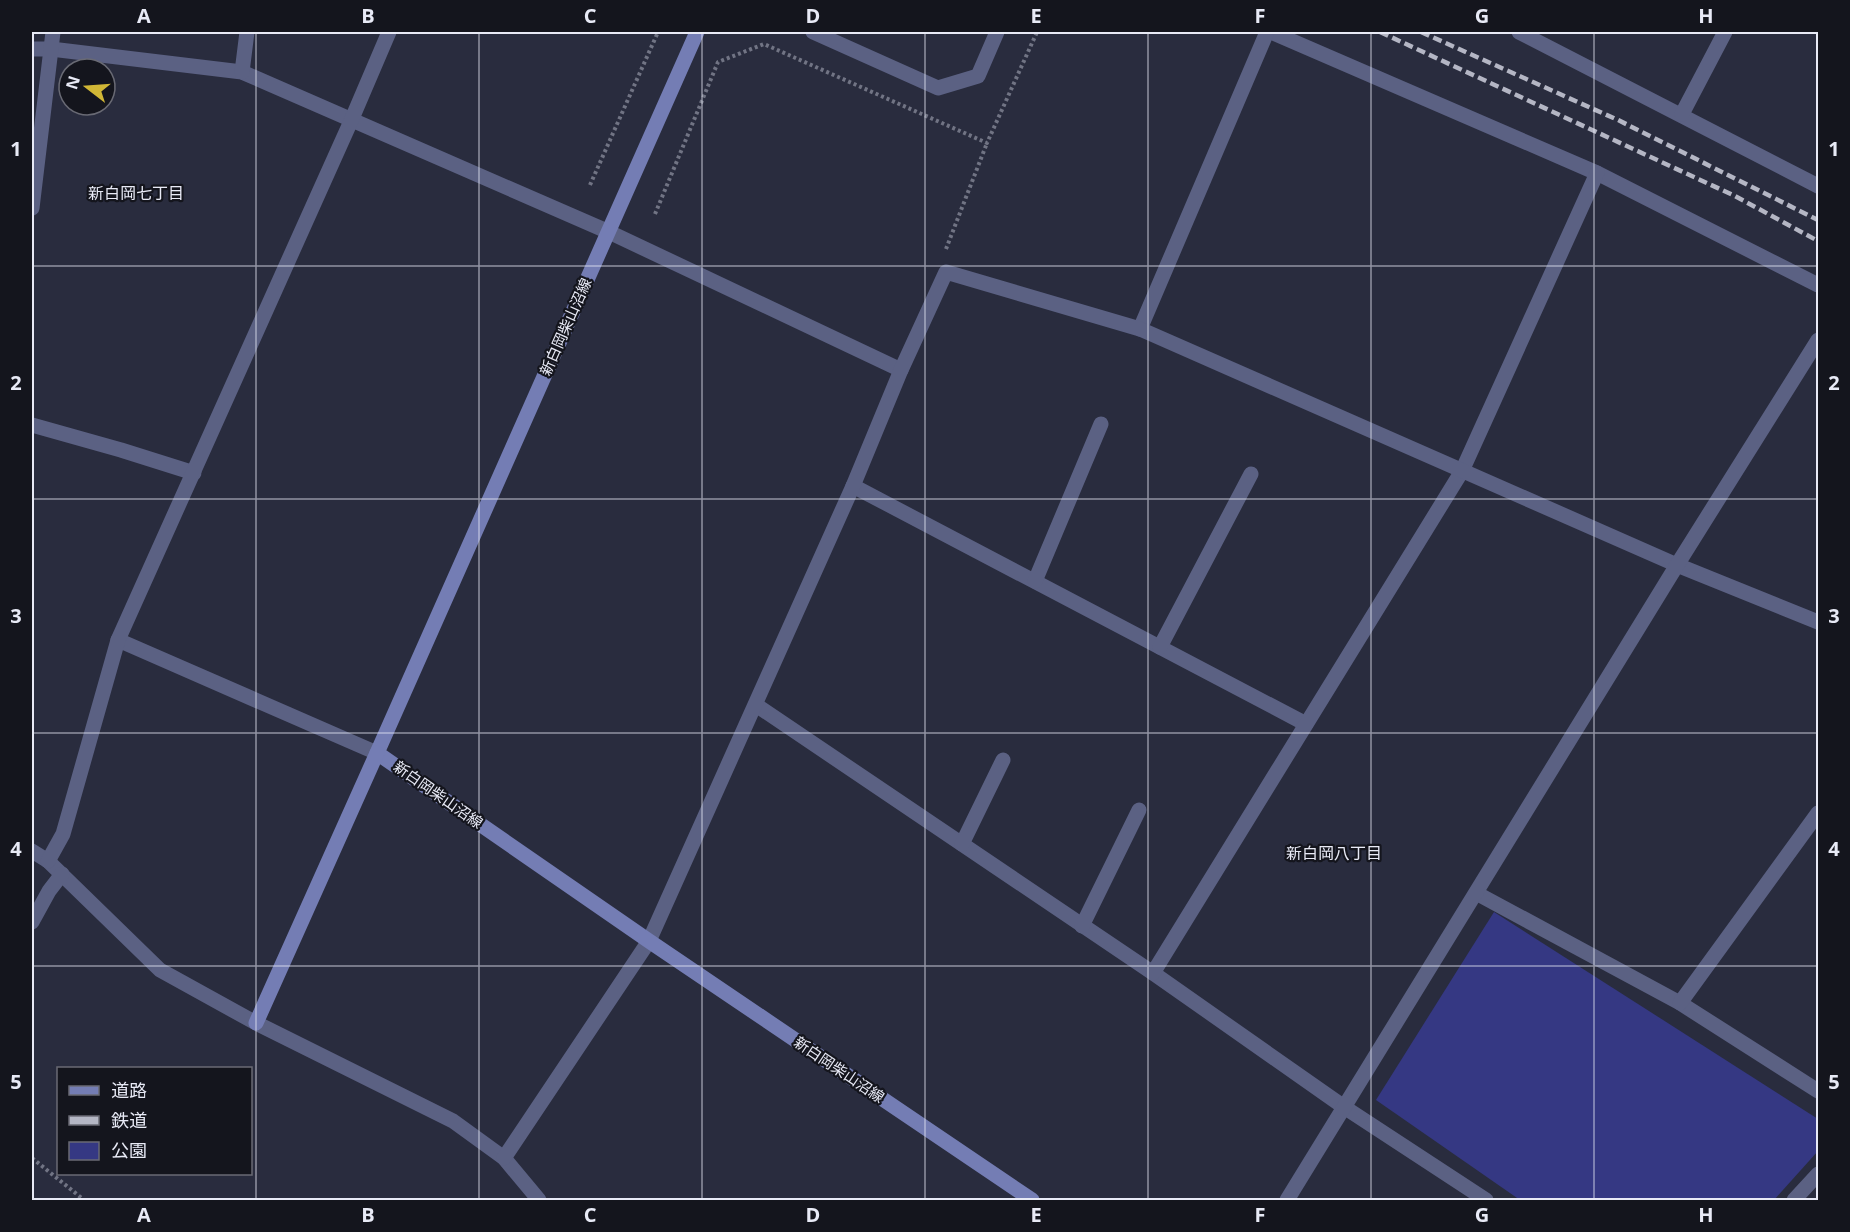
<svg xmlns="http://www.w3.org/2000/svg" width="1850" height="1232" viewBox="0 0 1850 1232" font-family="'Open Sans','Noto Sans JP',sans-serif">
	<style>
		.green { fill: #353883 }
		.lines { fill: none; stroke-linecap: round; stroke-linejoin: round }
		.path { stroke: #717484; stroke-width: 4; stroke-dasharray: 3 3; stroke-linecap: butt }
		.street { stroke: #5b6183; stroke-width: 15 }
		.secondary { stroke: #747db4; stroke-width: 15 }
		.rail { stroke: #b4b6c4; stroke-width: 4.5; stroke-dasharray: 9 4.5; stroke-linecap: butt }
		.grid { fill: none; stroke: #e8eaf6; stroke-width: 1.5; stroke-opacity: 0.55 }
		.labels { text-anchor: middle; stroke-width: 4.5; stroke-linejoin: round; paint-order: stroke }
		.street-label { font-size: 15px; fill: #e8eaf6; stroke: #14151d }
		.neighbourhood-label { font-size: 16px; fill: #e8eaf6; stroke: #14151d }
		.neatline { fill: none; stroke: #e8eaf6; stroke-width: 2 }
		.grid-label { font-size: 20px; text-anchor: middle; font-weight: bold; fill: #e8eaf6 }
	</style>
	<rect width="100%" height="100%" fill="#292c3e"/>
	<polygon class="green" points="1494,912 1818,1119 1818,1151 1774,1200 1520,1200 1376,1100"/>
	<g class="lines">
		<g class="path">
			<polyline points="590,185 658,32"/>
			<polyline points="655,214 718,62 764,44 987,143 1037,32"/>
			<polyline points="946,249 987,143"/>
			<polyline points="32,1158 84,1200"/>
		</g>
		<g class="street">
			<polyline points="813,32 938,88 978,76 997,32"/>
			<polyline points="1271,32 1597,173 1818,285"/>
			<polyline points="1519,32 1818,186"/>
			<polyline points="32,49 51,49 242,72 609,232 901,370"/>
			<polyline points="242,72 247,32"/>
			<polyline points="1682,114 1725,32"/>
			<polyline points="32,208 53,32"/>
			<polyline points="1140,329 1267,32"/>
			<polyline points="32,425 121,450 194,473"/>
			<polyline points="853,486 1306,724"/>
			<polyline points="1035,581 1101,424"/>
			<polyline points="118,640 377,753"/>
			<polyline points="1160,647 1251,474"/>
			<polyline points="756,705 1153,973 1344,1107 1486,1200"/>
			<polyline points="962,844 1003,760"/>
			<polyline points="32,851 48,861 160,970 256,1023 453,1121 504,1158 539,1200"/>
			<polyline points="48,861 63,834 118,640 351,121 389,32"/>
			<polyline points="1476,893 1680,1003 1818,1091"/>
			<polyline points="32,922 49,891 62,874"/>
			<polyline points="1082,926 1139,810"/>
			<polyline points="1153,973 1462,471 1597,173"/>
			<polyline points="1680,1003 1818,813"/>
			<polyline points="504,1158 649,941 853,486 901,370 946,272 1140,329 1677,565 1818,622"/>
			<polyline points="1287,1200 1677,565 1818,340"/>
			<polyline points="1794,1200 1818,1174"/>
		</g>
		<g class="secondary">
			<polyline points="697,32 377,753 649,941 1032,1200"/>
			<polyline points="256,1023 377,753"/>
		</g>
		<g class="rail">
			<polyline points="1380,32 1735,196 1818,241"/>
			<polyline points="1421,32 1618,120 1818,220"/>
		</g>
	</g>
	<path class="grid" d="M256,32v1168M479,32v1168M702,32v1168M925,32v1168M1148,32v1168M1371,32v1168M1594,32v1168M32,266h1786M32,499h1786M32,733h1786M32,966h1786"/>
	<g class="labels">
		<g class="street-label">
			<text transform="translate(566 327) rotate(-66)" y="5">新白岡柴山沼線</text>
			<text transform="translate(438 795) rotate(35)" y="5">新白岡柴山沼線</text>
			<text transform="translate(839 1070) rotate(34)" y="5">新白岡柴山沼線</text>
		</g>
		<g class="neighbourhood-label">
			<text x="136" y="199">新白岡七丁目</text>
			<text x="1334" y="859">新白岡八丁目</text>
		</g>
	</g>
	<rect width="1850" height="1232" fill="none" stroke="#14151d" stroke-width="66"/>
	<rect x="57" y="1067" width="195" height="108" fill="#14151d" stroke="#696a74" stroke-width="1.5"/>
	<rect x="69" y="1086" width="30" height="9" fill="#747db4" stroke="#696a74" stroke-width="1.5"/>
	<text x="111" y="1097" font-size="18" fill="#e8eaf6">道路</text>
	<rect x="69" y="1116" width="30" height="9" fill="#b4b6c4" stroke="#696a74" stroke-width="1.5"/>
	<text x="111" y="1127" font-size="18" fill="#e8eaf6">鉄道</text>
	<rect x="69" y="1142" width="30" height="18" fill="#353883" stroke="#696a74" stroke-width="1.5"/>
	<text x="111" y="1157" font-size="18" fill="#e8eaf6">公園</text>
	<g transform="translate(87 87) rotate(287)"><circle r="28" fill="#14151d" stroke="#696a74" stroke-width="1.5"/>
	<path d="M0-4.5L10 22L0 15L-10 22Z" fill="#d1b736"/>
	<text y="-9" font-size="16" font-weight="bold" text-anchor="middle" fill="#e8eaf6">N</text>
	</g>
	<rect x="33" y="33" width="1784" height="1166" class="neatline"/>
	<g class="grid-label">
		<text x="144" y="23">A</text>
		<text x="368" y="23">B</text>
		<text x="590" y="23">C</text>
		<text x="813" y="23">D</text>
		<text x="1036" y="23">E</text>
		<text x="1260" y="23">F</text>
		<text x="1482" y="23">G</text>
		<text x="1706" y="23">H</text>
		<text x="16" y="156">1</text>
		<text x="1834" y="156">1</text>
		<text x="16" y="390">2</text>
		<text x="1834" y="390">2</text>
		<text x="16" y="623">3</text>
		<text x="1834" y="623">3</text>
		<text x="16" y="856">4</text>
		<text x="1834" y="856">4</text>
		<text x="16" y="1089">5</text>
		<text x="1834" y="1089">5</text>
		<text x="144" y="1222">A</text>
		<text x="368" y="1222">B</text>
		<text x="590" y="1222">C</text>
		<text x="813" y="1222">D</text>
		<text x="1036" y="1222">E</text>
		<text x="1260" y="1222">F</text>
		<text x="1482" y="1222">G</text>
		<text x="1706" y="1222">H</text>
	</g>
</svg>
